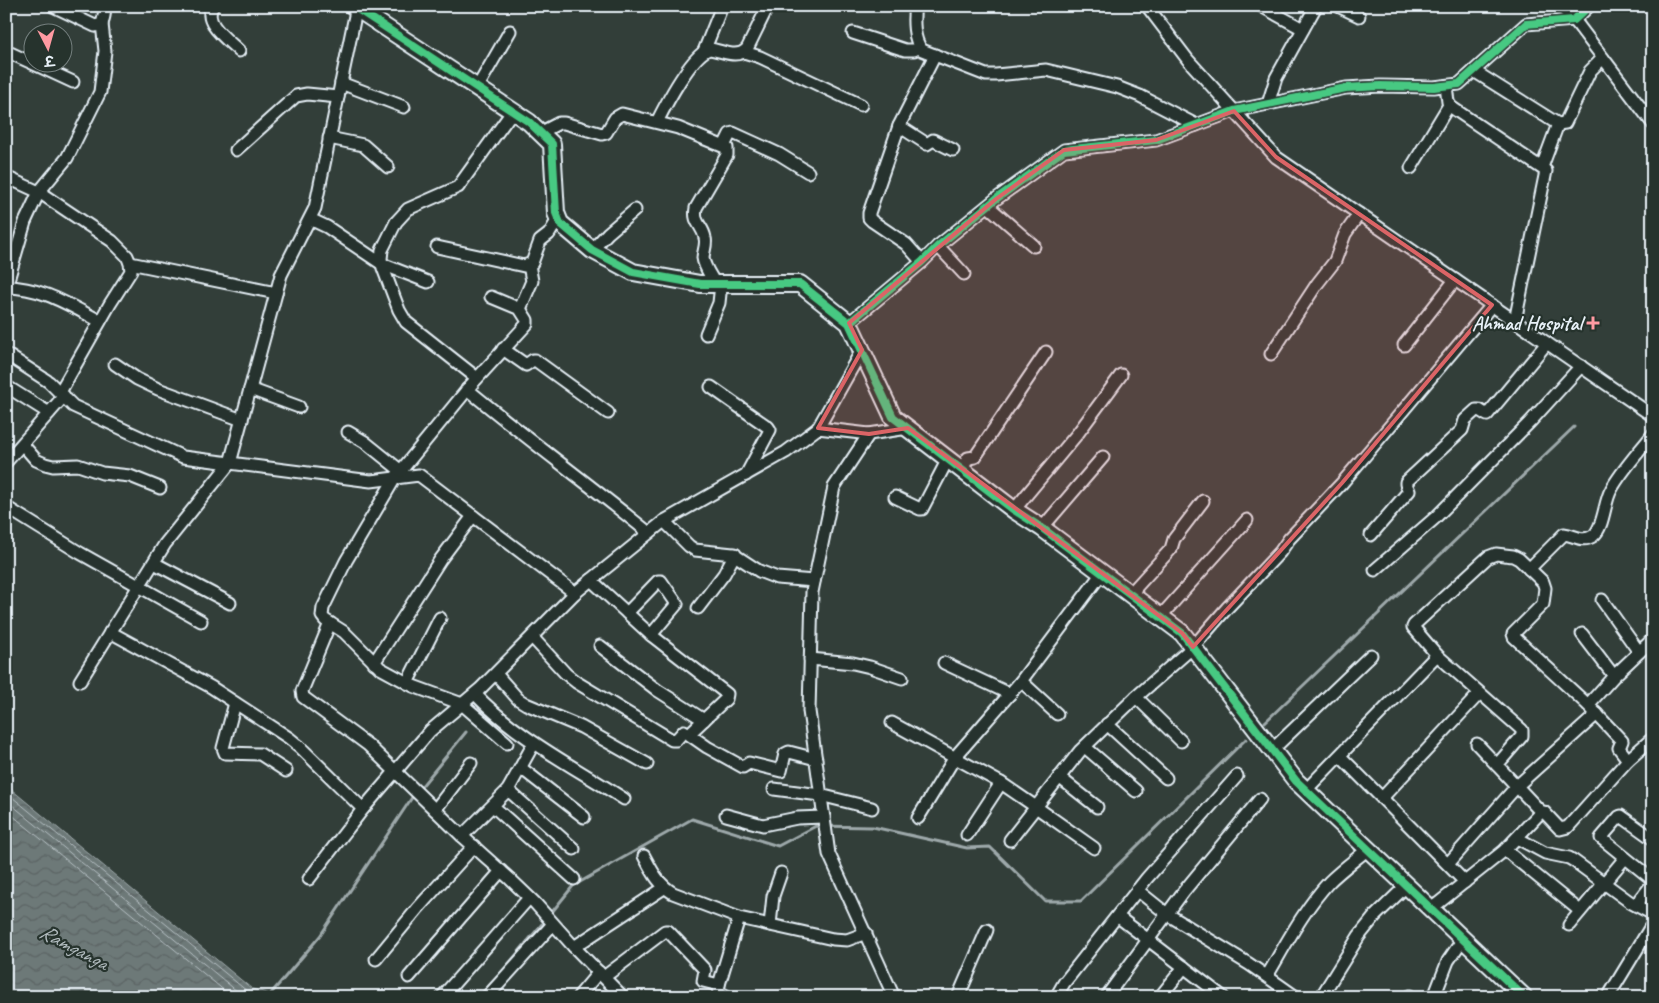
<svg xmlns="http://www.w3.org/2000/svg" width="1659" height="1003" viewBox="0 0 1659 1003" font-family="Caveat,'Playpen Sans Deva',sans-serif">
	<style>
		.water { fill: url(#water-waves); stroke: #9ea9ab }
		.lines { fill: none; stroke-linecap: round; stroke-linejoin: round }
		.shore { stroke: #b7c1c5; stroke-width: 1 }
		.stream { stroke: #9ea9ab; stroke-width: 3 }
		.street-casing { stroke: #e8f1f8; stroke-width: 15 }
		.secondary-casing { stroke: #e8f1f8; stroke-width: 20 }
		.street { stroke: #26332d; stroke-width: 11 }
		.secondary { stroke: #26332d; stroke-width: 16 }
		.cycleway-casing { stroke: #26332d; stroke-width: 11 }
		.cycleway { stroke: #46c982; stroke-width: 8 }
		.marked { fill: #db6466; fill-opacity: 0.2; stroke: #db6466; stroke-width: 4; stroke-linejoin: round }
		.poi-dot { fill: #ff9aa2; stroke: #26332d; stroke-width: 2 }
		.labels { text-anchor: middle; stroke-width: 4.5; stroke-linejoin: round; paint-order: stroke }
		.poi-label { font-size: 20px; font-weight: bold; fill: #e8f1f8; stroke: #26332d; text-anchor: end }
		.water-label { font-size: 21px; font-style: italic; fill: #b1bbbe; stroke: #26332d }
	</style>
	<defs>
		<pattern id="water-waves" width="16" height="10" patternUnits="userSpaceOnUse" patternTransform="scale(1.25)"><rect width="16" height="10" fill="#6d7978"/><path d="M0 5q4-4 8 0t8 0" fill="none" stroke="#5b6363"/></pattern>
	</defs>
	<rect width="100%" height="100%" fill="#323e39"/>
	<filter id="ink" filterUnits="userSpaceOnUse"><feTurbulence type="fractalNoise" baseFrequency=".02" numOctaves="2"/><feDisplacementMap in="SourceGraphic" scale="10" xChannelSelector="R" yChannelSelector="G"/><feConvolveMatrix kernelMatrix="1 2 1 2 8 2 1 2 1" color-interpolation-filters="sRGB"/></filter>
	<g filter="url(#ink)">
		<polygon class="water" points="6,785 252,989 282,997 6,997"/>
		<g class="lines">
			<g class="shore">
				<polyline points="6,792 248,992 263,997"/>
				<polyline points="6,800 244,997"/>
				<polyline points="6,810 232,997"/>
			</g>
			<g class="stream">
				<polyline points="1265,722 1574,427"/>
				<polyline points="421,787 466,732"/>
				<polyline points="552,912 573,886 692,819 778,846 816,826 873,827 967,848 990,847 1045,901 1081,901 1246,739"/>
				<polyline points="268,997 320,936 413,796"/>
				<polyline points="478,997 501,973 542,924"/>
			</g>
			<g class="street-casing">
				<g id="street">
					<polyline points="53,6 95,26 102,24 104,16 105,6"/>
					<path d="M213,6c-12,16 15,34 26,45"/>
					<path d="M915,6c-2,13 -2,34 7,44l64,25h10l50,-5 71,17 23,9 56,29"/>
					<polyline points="1147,6 1188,60 1276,157 1653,416"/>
					<polyline points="1261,6 1303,29"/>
					<polyline points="1338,6 1359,16"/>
					<polyline points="1558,6 1569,13 1653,124"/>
					<polyline points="853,33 905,50 914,50 919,47"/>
					<polyline points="6,51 73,82"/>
					<polyline points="704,51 722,6"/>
					<polyline points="744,52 760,57 861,105"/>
					<polyline points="1474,71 1558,124 1565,123 1590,71 1603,58"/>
					<polyline points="341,83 404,107"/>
					<polyline points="1446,86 1448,102 1451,107 1546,171 1515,321"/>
					<polyline points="477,88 510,31"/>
					<polyline points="1268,104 1276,78 1316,6"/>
					<path d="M657,122c9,-18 34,-66 52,-73 13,1 27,11 38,0l21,-43"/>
					<polyline points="899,126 927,144 933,140 953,150"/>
					<path d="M540,133l19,-10h5l38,11 4,-1 9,-15 7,-4 56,14 49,20v7l-31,53c-3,16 7,17 9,30 2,7 -2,14 -2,20 1,9 8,18 12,26"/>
					<polyline points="329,138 363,145 388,167"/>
					<polyline points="724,146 730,134 733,133 779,154 808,172"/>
					<polyline points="236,150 296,96 307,94 338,97"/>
					<polyline points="1542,167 1558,124"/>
					<polyline points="1411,168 1449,105"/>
					<polyline points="6,177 39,192 112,241 127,256 130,263 131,271 110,304 60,392"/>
					<polyline points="988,206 1034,246"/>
					<polyline points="310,219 327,227 382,264 428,282"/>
					<polyline points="938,246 964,274"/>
					<polyline points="437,247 524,266 532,263 540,241 549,234 558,219"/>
					<polyline points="592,250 608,233 635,210"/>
					<polyline points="922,262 906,244 872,221 869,218 869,213 899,126 935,55"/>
					<polyline points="130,263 276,293"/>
					<polyline points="6,287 25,222 39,192 67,158 100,92 105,51 102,24"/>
					<path d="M6,287c36,0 63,18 94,34"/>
					<polyline points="491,297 520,309 527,320 527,324 471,385 395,478 346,561 323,608 322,616 325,620 344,632 380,668 413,686 462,704 507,743"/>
					<polyline points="520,309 532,281 529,265"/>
					<polyline points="849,323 922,262 938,246 996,199 1064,150 1156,140 1234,111 1346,88 1380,86 1434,87 1459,84 1526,24 1574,20 1589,6"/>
					<polyline points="706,334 719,303 721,284"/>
					<polyline points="1404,345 1455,280"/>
					<polyline points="503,349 526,365 533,360 535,360 608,413"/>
					<polyline points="6,354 49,382 73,406 183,457 371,481 419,475 575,593"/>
					<polyline points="1271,354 1317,284 1335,261 1345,234 1359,214"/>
					<polyline points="115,364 137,379 158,389 242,420"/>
					<polyline points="477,378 406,322 399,310 383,268 381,259 382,250 396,222 408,209 458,187 512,112"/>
					<polyline points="6,386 49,413"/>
					<polyline points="711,387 768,427 770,430 746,475"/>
					<polyline points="250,389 299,407"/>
					<path d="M467,389c60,50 122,95 182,144"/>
					<polyline points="818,428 862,350"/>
					<polyline points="348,432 365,442 401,471"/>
					<polyline points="869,434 834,487 812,592 809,711 829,854 894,997"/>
					<polyline points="23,445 36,460 45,464 53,466 78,465 102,473 130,476 160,488"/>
					<polyline points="6,462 64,396"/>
					<polyline points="962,470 968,458 975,457 1046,352"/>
					<polyline points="895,497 920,509 922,509 948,459"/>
					<polyline points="6,507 80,553 201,621"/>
					<polyline points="1014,510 1078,433 1121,375"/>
					<polyline points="664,521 689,546 695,550 733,554 759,571 777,578 814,581"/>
					<polyline points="1042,528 1103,457"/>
					<polyline points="1371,535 1409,491 1406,484 1406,482 1462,430 1465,420 1476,410 1479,410 1487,415 1547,343"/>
					<polyline points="154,563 230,603"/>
					<path d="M1529,569l35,-35c11,1 18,9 29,2 11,-8 11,-34 18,-46 10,-19 29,-39 42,-56"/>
					<polyline points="1375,570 1435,518 1530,422 1581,366"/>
					<polyline points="591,580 651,635 727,694 726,699 689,734"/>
					<polyline points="1130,594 1171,549 1174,539 1203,501"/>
					<polyline points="1602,600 1639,652"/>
					<polyline points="698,608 724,574 735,554"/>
					<polyline points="627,613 658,581 661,581 677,604 651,635"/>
					<polyline points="1160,617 1247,520"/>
					<polyline points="330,623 302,691 303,697 368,745 462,836 510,879 535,903 574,947 623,997"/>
					<polyline points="110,632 211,687 289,738 300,747 363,809"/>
					<polyline points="1582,634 1614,676"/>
					<polyline points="532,637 566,674 576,682 672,740 676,740 684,731 707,747 743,767 749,763 781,771 785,754 789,752 816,759"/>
					<polyline points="600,646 657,690 704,720"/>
					<polyline points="810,659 853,663 870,667 902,678"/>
					<polyline points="374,663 440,560 473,516"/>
					<polyline points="944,663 1010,694"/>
					<polyline points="496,674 518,699 526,704 581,727 647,764"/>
					<polyline points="80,681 165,544 230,463 281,275 315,208 357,6"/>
					<polyline points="1021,681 1057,714"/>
					<polyline points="407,683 440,618"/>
					<path d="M475,694c42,44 98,72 149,105"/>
					<polyline points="1136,697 1181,741"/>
					<polyline points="235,703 223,748 225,753 260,754 286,771"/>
					<polyline points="1588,705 1614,676 1653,639"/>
					<polyline points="892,723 1001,783 1036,807 1094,848"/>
					<polyline points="1107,724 1166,778"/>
					<polyline points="1477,744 1541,812"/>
					<polyline points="1085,747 1136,791"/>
					<polyline points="1272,750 1371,655"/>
					<polyline points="1340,756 1465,882"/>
					<polyline points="1497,765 1522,736 1522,730 1437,655 1413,627 1414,625 1488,557 1496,554 1513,556 1519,559 1543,582 1545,588 1543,604 1513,634 1514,637 1588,705 1622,741 1619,748 1628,760"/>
					<polyline points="521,768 584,817"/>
					<polyline points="1059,777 1097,807"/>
					<polyline points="774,789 820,795 872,808"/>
					<polyline points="508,790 574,849"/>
					<polyline points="1306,790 1437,655"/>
					<polyline points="1382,798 1479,694"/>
					<polyline points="493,806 574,879"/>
					<polyline points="435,810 471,763"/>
					<polyline points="726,815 763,825 797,818 824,817"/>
					<polyline points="918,818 955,757 1021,681 1102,573"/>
					<polyline points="967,835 1001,783"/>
					<polyline points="462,836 508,790 534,743"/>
					<polyline points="1517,838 1545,853 1569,858 1574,861 1630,902 1653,914"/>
					<polyline points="1653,839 1621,816 1619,817 1601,838 1653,880"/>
					<polyline points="1010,840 1080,751 1136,697 1193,647 1227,608 1280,552 1289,539 1342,483 1492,305"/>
					<polyline points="1505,850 1580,911"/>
					<path d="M644,856c8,15 14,28 29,37l66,25 94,21 14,1 19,-7"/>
					<polyline points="1448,864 1517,786 1597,714"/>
					<polyline points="309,879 363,809 430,731 480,689 575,593 664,521 786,452 818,428 869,434 908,428"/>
					<polyline points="1137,890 1167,914 1249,964 1296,997"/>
					<polyline points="1636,905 1653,883"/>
					<polyline points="1431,909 1505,850 1541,812 1544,812 1560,829 1568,827 1628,760 1653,738"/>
					<polyline points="1117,916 1223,997"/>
					<polyline points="770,925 773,896 781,873"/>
					<polyline points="1569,925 1625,858"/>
					<polyline points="574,947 664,888"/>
					<polyline points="376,959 418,908 474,846"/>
					<path d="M1267,976c19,-32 37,-67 62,-94 12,-12 26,-22 39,-33"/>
					<polyline points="409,977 501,871"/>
					<polyline points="604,977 665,931 668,931 705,970 703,981 719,985"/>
					<polyline points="442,997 529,898"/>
					<polyline points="487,997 553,924"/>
					<polyline points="578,997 599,972"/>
					<polyline points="728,997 719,992 718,988 739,918"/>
					<polyline points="958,997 987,930"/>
					<polyline points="1056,997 1064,983 1147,878 1237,776"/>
					<polyline points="1106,997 1184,891 1260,799"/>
					<polyline points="1160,997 1184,967"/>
					<polyline points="1321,997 1359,936 1375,916 1406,886"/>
					<polyline points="1410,997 1410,996"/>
					<polyline points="1434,997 1448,961 1463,939"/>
					<polyline points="1506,997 1514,987"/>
					<polyline points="1608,997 1653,923"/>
				</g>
			</g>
			<g class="secondary-casing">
				<polyline id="secondary" points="353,6 529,122 552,144 556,213 560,223 592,250 633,272 700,284 800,284 849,323 893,417 1014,510 1042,528 1182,633 1296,781 1524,997"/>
			</g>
			<use href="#street" class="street"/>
			<use href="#secondary" class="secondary"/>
			<g class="cycleway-casing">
				<g id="cycleway">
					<polyline points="353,6 529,122 552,144 556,213 560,223 592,250 633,272 700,284 800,284 849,323 893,417 1014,510 1042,528 1182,633 1296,781 1524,997"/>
					<polyline points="849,323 922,262 938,246 996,199 1064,150 1156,140 1234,111 1346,88 1380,86 1434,87 1459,84 1526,24 1574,20 1589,6"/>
				</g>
			</g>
			<use href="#cycleway" class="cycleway"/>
		</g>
	</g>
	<path class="marked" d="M1234,111l42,46 216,148 -150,178 -149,164 -11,-14 -274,-205 -39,6 -51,-6 44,-78 -13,-27 147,-124 68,-49 92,-10z"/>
	<path class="poi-dot" d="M1590.5 315.5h5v5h5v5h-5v5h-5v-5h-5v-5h5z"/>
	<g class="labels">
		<g class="poi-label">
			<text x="1582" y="330">Ahmad Hospital</text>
		</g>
		<g class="water-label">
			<text transform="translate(74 947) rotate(28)" y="7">Ramganga</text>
		</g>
	</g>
	<rect width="1659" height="1003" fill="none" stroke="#26332d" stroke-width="25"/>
	<rect x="12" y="12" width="1634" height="978" fill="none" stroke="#e8f1f8" stroke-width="2" filter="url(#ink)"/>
	<g transform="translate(48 48) rotate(174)"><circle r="24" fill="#26332d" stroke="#747f7e"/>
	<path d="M0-4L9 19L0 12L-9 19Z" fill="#ff9aa2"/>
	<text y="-8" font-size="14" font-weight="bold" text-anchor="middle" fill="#e8f1f8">उ</text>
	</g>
</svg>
